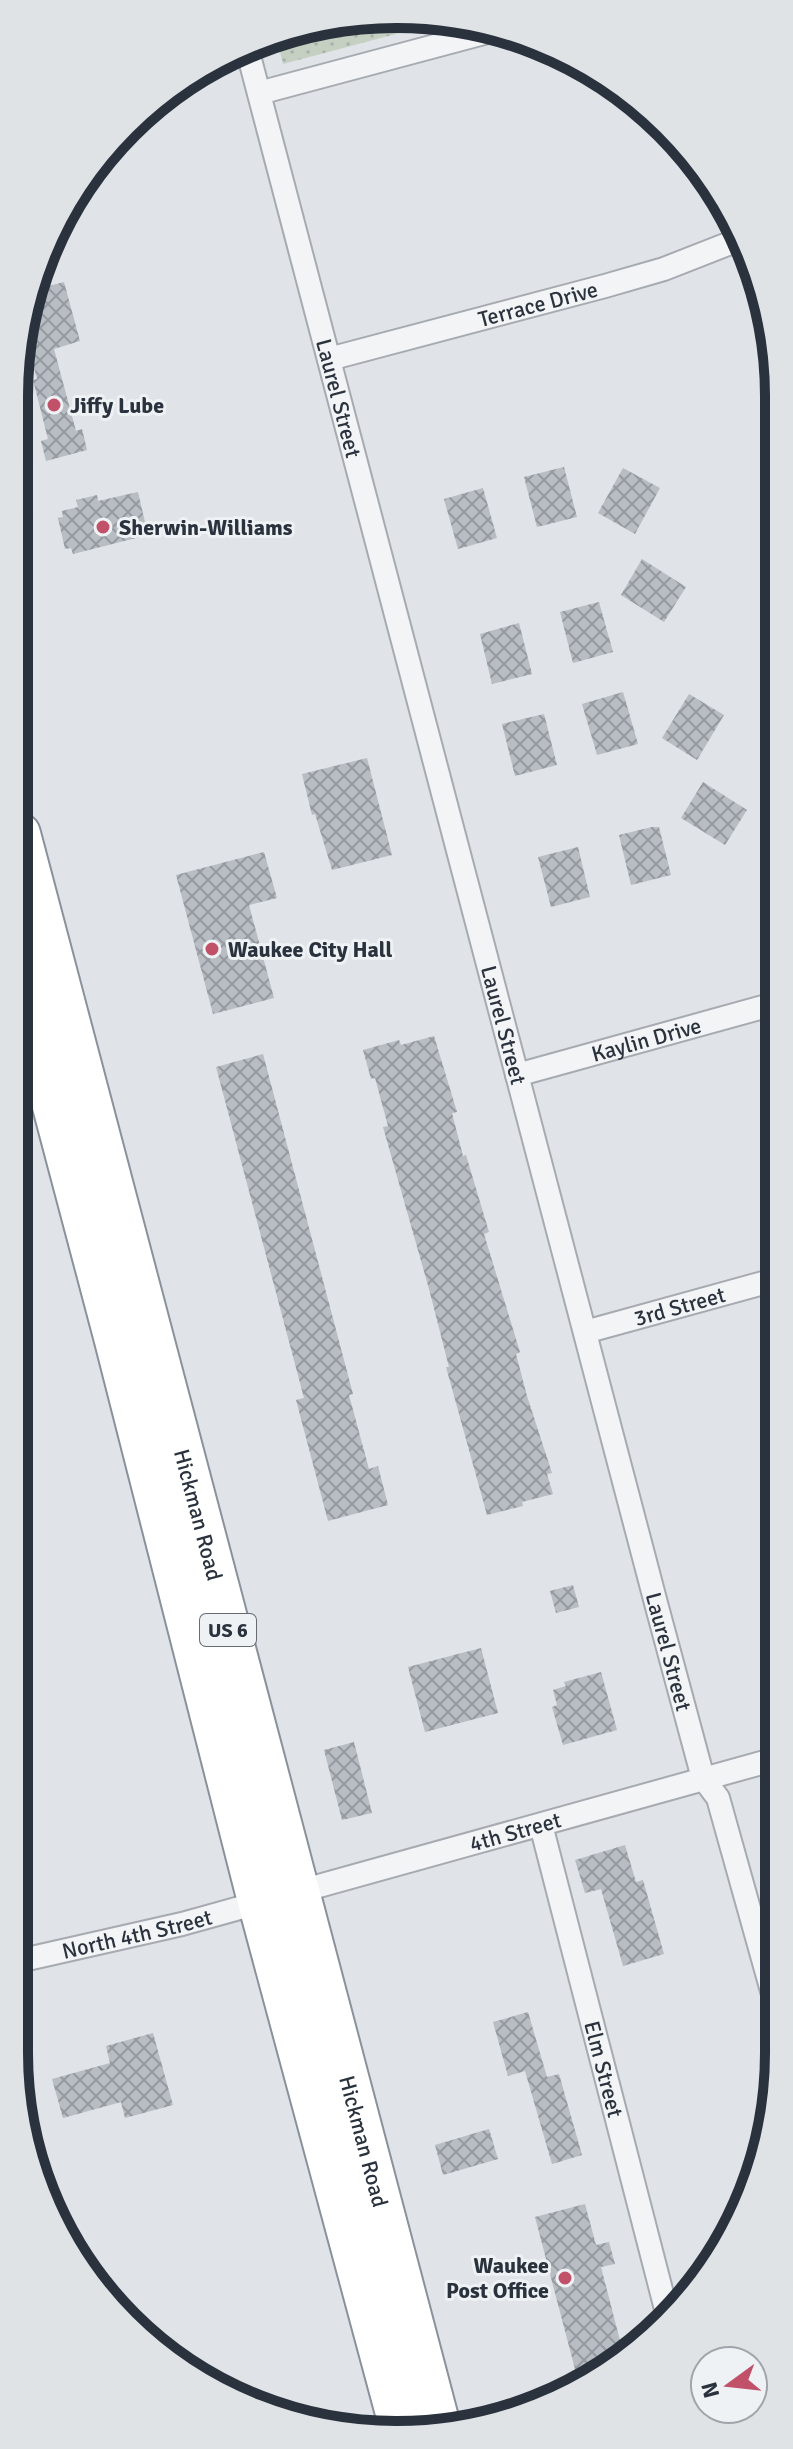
<svg xmlns="http://www.w3.org/2000/svg" width="793" height="2449" viewBox="0 0 793 2449" font-family="Signika,sans-serif">
	<style>
		.park { fill: url(#park-dots) }
		.building { fill: url(#building-cross-hatch) }
		.lines { fill: none; stroke-linecap: round; stroke-linejoin: round }
		.street-casing { stroke: #a6aab1; stroke-width: 26 }
		.highway-casing { stroke: #89929c; stroke-width: 46 }
		.street { stroke: #f2f4f6; stroke-width: 22 }
		.highway { stroke: #fff; stroke-width: 42 }
		.poi-dot { fill: #c05169; stroke: #eff2f5; stroke-width: 3 }
		.labels { text-anchor: middle; stroke-width: 6; stroke-linejoin: round; paint-order: stroke }
		.shield { fill: #eff2f5; stroke: #656c74; stroke-width: 2 }
		.shield-label { font-size: 20px; font-weight: bold; fill: #2a323d }
		.street-label { font-size: 22px; fill: #2a323d; stroke: #eff2f5 }
		.poi-label { font-size: 22px; font-weight: bold; fill: #2a323d; stroke: #eff2f5; text-anchor: start }
		.rim { fill: none; stroke: #2a323d; stroke-width: 10 }
	</style>
	<defs>
		<pattern id="park-dots" width="8" height="8" patternUnits="userSpaceOnUse" patternTransform="scale(2)"><rect width="8" height="8" fill="#c6d0c2"/><path d="M2 2h.1M6 6h.1" fill="none" stroke="#aab3a8" stroke-width="1.8" stroke-linecap="round"/></pattern>
		<pattern id="building-cross-hatch" width="8" height="8" patternUnits="userSpaceOnUse" patternTransform="scale(2)"><rect width="8" height="8" fill="#b7bdc3"/><path d="M0 0l8 8M0 8l8-8" fill="none" stroke="#959aa0"/></pattern>
	</defs>
	<rect width="100%" height="100%" fill="#e0e3e7"/>
	<polygon class="park" points="322,21 445,21 283,64 277,40"/>
	<g class="building">
		<polygon points="64,282 80,341 54,349 76,431 82,429 87,450 46,461 41,441 48,439 33,380 37,379 21,321 34,290"/>
		<polygon points="564,467 577,517 537,527 524,477"/>
		<polygon points="623,468 660,488 635,534 598,513"/>
		<polygon points="483,488 497,538 458,549 444,499"/>
		<polygon points="138,492 148,535 73,554 71,548 65,549 58,518 63,517 62,511 78,507 76,500 97,495 98,501"/>
		<polygon points="642,559 686,587 664,622 621,595"/>
		<polygon points="599,602 613,652 573,663 560,612"/>
		<polygon points="519,623 532,674 492,684 480,634"/>
		<polygon points="623,692 638,744 597,755 582,704"/>
		<polygon points="689,694 724,715 697,760 662,738"/>
		<polygon points="544,714 557,765 515,776 502,724"/>
		<polygon points="367,758 392,855 332,870 315,814 312,815 302,774"/>
		<polygon points="703,782 747,810 725,845 681,818"/>
		<polygon points="652,827 659,827 671,875 631,885 619,835"/>
		<polygon points="578,847 590,897 551,907 538,857"/>
		<polygon points="264,852 277,898 249,905 274,998 213,1014 176,875"/>
		<polygon points="434,1036 457,1112 452,1113 463,1156 466,1155 489,1232 484,1234 520,1352 516,1354 527,1396 552,1473 547,1474 553,1494 522,1502 523,1506 487,1515 446,1367 449,1367 429,1289 383,1127 388,1126 375,1078 371,1079 363,1050 399,1040 401,1045"/>
		<polygon points="263,1054 353,1394 349,1395 369,1469 378,1466 388,1505 328,1521 296,1400 304,1398 216,1067"/>
		<polygon points="573,1585 579,1607 556,1613 550,1591"/>
		<polygon points="481,1648 498,1713 425,1732 408,1667"/>
		<polygon points="601,1672 617,1730 563,1745 552,1707 557,1705 553,1690 566,1686 564,1682"/>
		<polygon points="354,1742 372,1813 342,1820 324,1750"/>
		<polygon points="625,1845 636,1882 643,1880 664,1954 623,1966 601,1889 585,1893 575,1860"/>
		<polygon points="528,2012 547,2077 559,2074 582,2155 552,2164 525,2071 508,2076 493,2022"/>
		<polygon points="153,2033 173,2105 125,2118 121,2102 63,2118 52,2079 110,2063 106,2046"/>
		<polygon points="489,2129 498,2159 443,2175 435,2145"/>
		<polygon points="585,2204 596,2245 609,2242 615,2264 601,2267 624,2356 575,2369 535,2217"/>
	</g>
	<g class="lines">
		<g class="street-casing">
			<g id="street">
				<path id="s1" d="M248,52l409,1555 46,171 15,20 54,193"/>
				<polyline points="259,93 495,30"/>
				<path id="s2" d="M329,359l276,-73 59,-17 79,-31"/>
				<path id="s3" d="M517,1075l257,-71"/>
				<path id="s4" d="M585,1332l189,-52"/>
				<path id="s5" d="M541,1825l126,488"/>
				<path id="s6" d="M14,1962l168,-38 590,-164"/>
			</g>
		</g>
		<g class="highway-casing">
			<g id="highway">
				<path id="s7" d="M19,834l420,1592"/>
				<polyline points="19,974 116,1340 259,1901 401,2428"/>
			</g>
		</g>
		<use href="#street" class="street"/>
		<use href="#highway" class="highway"/>
	</g>
	<g class="poi-dot">
		<circle cx="54" cy="405" r="8"/>
		<circle cx="103" cy="527" r="8"/>
		<circle cx="212" cy="949" r="8"/>
		<circle cx="565" cy="2278" r="8"/>
	</g>
	<g class="labels">
		<rect class="shield" x="200" y="1614" width="56" height="32" rx="6"/>
		<g class="shield-label">
			<text x="228" y="1637">US 6</text>
		</g>
		<g class="street-label">
			<text dy="8" stroke="none"><textPath href="#s2" startOffset="216">Terrace Drive</textPath></text>
			<text dy="8" stroke="none"><textPath href="#s1" startOffset="358">Laurel Street</textPath></text>
			<text dy="8" stroke="none"><textPath href="#s1" startOffset="1006">Laurel Street</textPath></text>
			<text dy="8" stroke="none"><textPath href="#s3" startOffset="134">Kaylin Drive</textPath></text>
			<text dy="8" stroke="none"><textPath href="#s4" startOffset="98">3rd Street</textPath></text>
			<text dy="8" stroke="none"><textPath href="#s7" startOffset="704">Hickman Road</textPath></text>
			<text dy="8" stroke="none"><textPath href="#s1" startOffset="1654">Laurel Street</textPath></text>
			<text dy="8" stroke="none"><textPath href="#s6" startOffset="518">4th Street</textPath></text>
			<text dy="8" stroke="none"><textPath href="#s6" startOffset="126">North 4th Street</textPath></text>
			<text dy="8" stroke="none"><textPath href="#s5" startOffset="252">Elm Street</textPath></text>
			<text dy="8" stroke="none"><textPath href="#s7" startOffset="1352">Hickman Road</textPath></text>
		</g>
		<g class="poi-label">
			<text x="70" y="413">Jiffy Lube</text>
			<text x="119" y="535">Sherwin-Williams</text>
			<text x="228" y="957">Waukee City Hall</text>
			<text x="549" y="2273" text-anchor="end">Waukee<tspan x="549" dy="25">Post Office</tspan></text>
		</g>
	</g>
	<path d="M0 0H793V2449H0ZM396 28H397A368 368 0 0 1 765 396V2053A368 368 0 0 1 397 2421H396A368 368 0 0 1 28 2053V396A368 368 0 0 1 396 28Z" fill="#dfe3e6" fill-rule="evenodd"/>
	<path class="rim" d="M396 28H397A368 368 0 0 1 765 396V2053A368 368 0 0 1 397 2421H396A368 368 0 0 1 28 2053V396A368 368 0 0 1 396 28Z"/>
	<g transform="translate(729 2385) rotate(255)"><circle r="38" fill="#eff2f5" stroke="#a0a5ab" stroke-width="2"/>
	<path d="M0-6L14 30L0 20L-14 30Z" fill="#c05169"/>
	<text y="-12" font-size="22" font-weight="bold" text-anchor="middle" fill="#2a323d">N</text>
	</g>
</svg>
